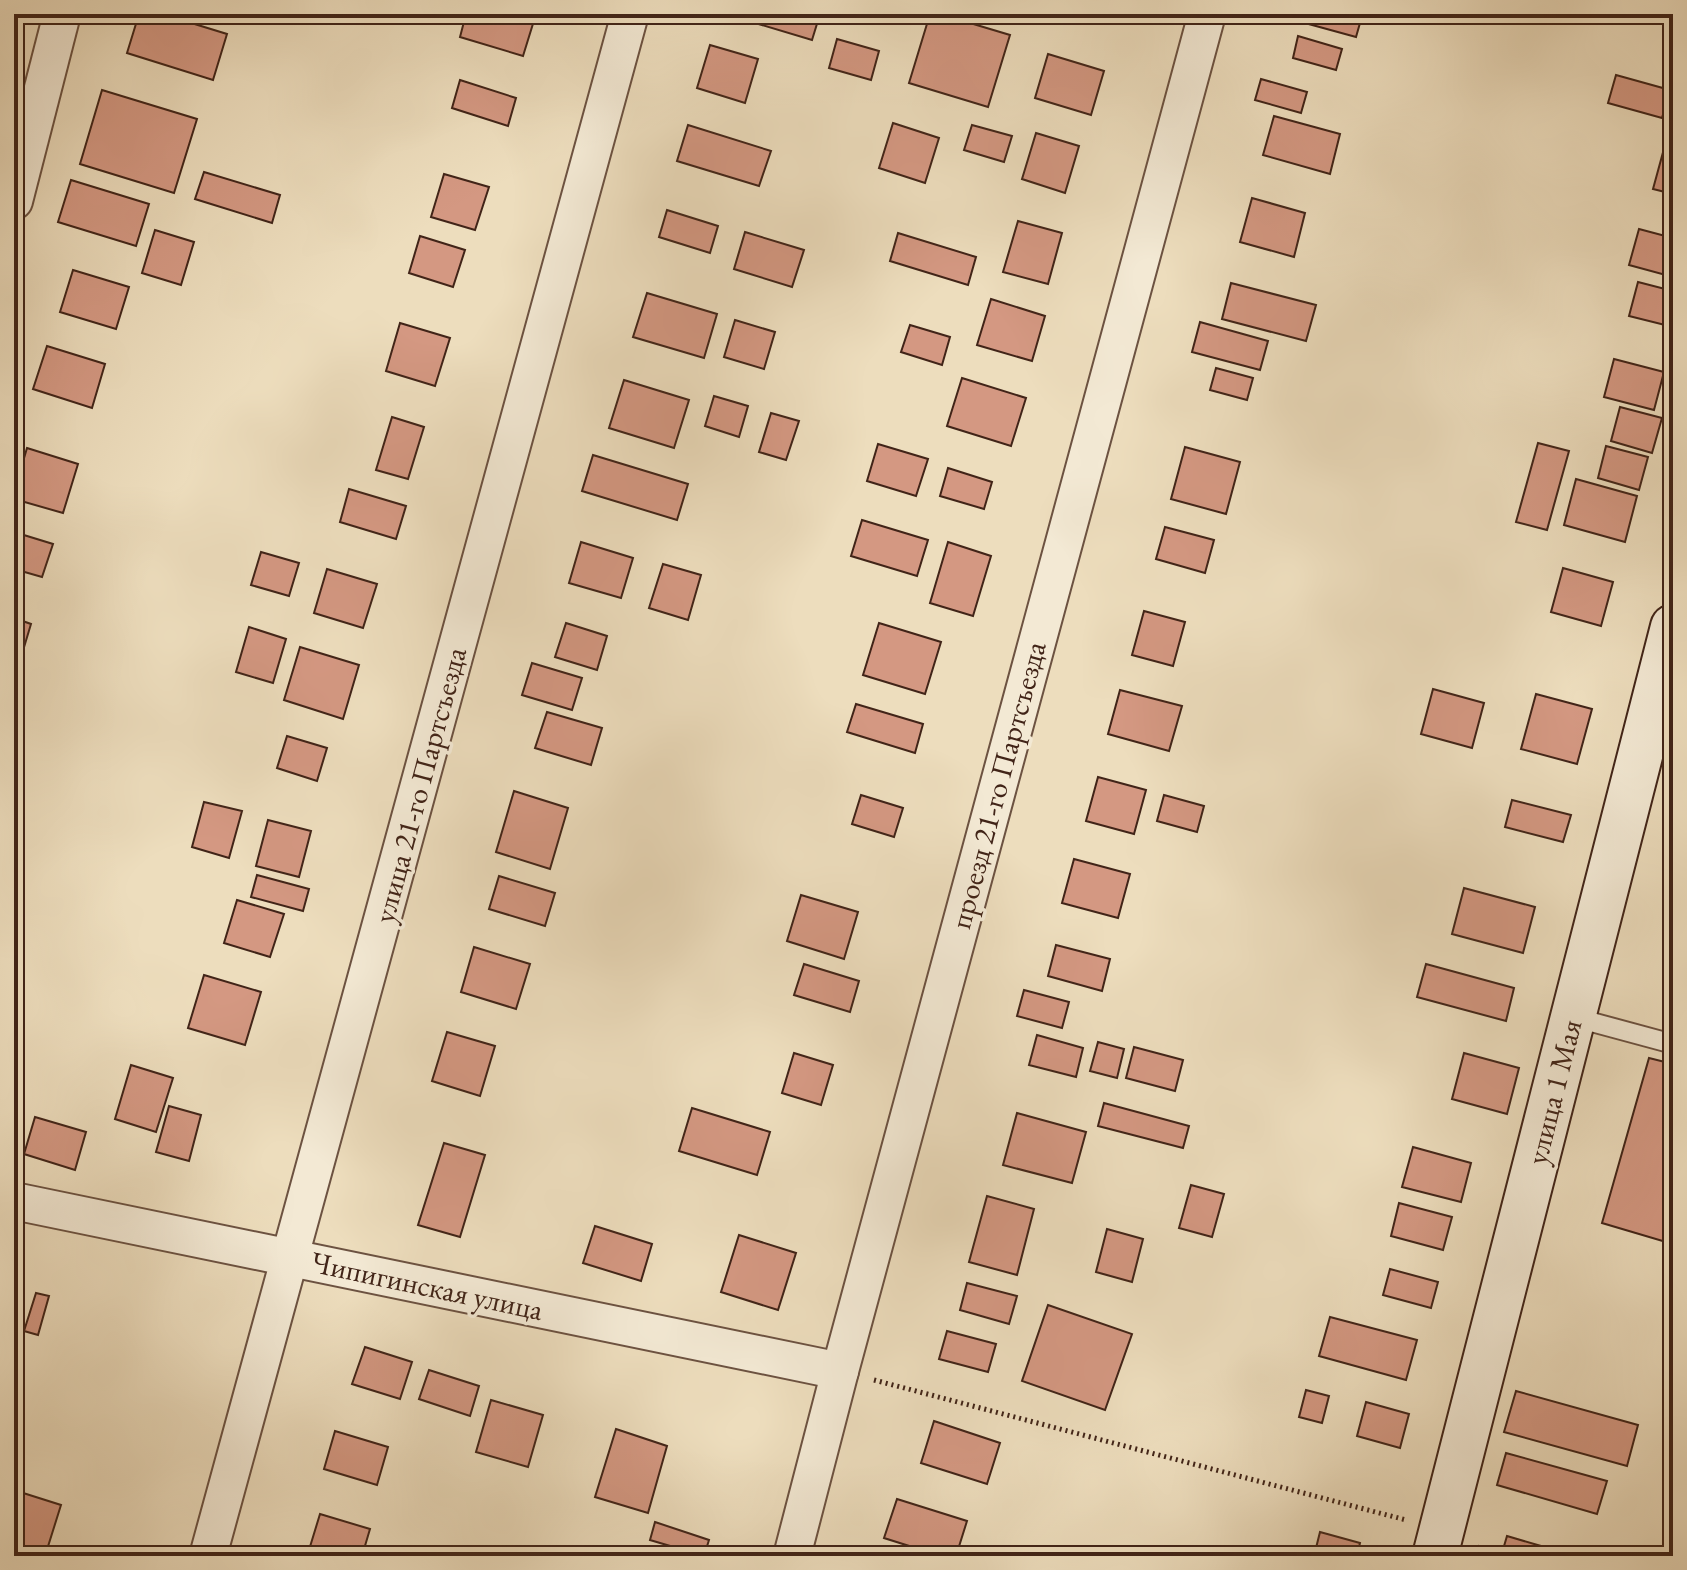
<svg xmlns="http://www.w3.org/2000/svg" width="1687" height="1570" viewBox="0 0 1687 1570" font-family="'EB Garamond',serif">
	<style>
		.building { fill: #d49882; stroke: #412418; stroke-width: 2 }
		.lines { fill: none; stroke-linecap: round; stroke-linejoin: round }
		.lane-casing { stroke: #6c5241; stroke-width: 22 }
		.street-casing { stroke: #6c5241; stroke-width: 40 }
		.secondary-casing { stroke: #412418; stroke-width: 48 }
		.path { stroke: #412418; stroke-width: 5; stroke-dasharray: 2 4; stroke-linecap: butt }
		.lane { stroke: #f3e9d4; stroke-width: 18 }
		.street { stroke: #f3e9d4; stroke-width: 36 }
		.secondary { stroke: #f3e9d4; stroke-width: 44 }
		.labels { text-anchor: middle; stroke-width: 7; stroke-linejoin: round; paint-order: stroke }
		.street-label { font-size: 30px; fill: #412418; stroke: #f3e9d4 }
	</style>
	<rect width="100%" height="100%" fill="#edddbd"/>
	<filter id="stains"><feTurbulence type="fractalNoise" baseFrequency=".0025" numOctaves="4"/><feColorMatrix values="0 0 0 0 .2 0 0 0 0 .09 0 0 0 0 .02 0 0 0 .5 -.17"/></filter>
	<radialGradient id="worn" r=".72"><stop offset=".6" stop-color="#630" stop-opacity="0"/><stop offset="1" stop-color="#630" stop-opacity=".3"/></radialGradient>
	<g class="building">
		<polygon points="139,14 162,14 227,34 213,80 127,53"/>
		<polygon points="466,14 536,14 523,56 460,37"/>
		<polygon points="743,14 820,14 812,40 742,19"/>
		<polygon points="930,14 940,14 1010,35 988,107 909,83"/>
		<polygon points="1296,14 1353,14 1362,16 1356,37 1294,20"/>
		<polygon points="1298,36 1342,49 1336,70 1293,58"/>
		<polygon points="837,39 879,51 871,80 829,68"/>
		<polygon points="710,45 758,59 745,103 697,88"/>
		<polygon points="1048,54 1104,71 1091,115 1035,98"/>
		<polygon points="1616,75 1670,90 1662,118 1608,103"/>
		<polygon points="1261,79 1307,92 1301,113 1255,100"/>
		<polygon points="460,80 516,98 508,126 452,108"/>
		<polygon points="102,90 197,119 174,193 80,164"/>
		<polygon points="1274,116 1340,134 1330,174 1263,155"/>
		<polygon points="893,123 939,138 925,183 879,168"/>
		<polygon points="688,125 771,151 759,186 677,161"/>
		<polygon points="972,125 1012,136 1004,162 964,150"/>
		<polygon points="1036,133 1079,146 1065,193 1022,179"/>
		<polygon points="1665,145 1673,147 1673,194 1653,189"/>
		<polygon points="204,172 280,195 272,223 195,199"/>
		<polygon points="444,174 489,187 475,230 431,217"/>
		<polygon points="71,180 149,204 136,246 58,222"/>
		<polygon points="1252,198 1305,213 1294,257 1240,242"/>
		<polygon points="667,210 718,226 710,253 659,237"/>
		<polygon points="1018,221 1062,233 1048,284 1003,272"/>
		<polygon points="1639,229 1673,238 1673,277 1629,265"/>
		<polygon points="155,230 194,242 181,285 142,273"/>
		<polygon points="745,232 804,250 792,287 734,269"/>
		<polygon points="898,233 976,257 968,285 890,261"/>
		<polygon points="420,236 465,250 453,287 409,273"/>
		<polygon points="73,270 129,287 116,329 60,312"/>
		<polygon points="1638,282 1673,291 1673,327 1629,316"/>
		<polygon points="1231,283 1316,305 1306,341 1222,319"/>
		<polygon points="647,293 717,314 704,358 633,337"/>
		<polygon points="991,299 1045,316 1032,361 977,345"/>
		<polygon points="735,320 775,332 764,369 724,357"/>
		<polygon points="1200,322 1268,341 1260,370 1192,352"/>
		<polygon points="400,323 450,338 435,386 386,371"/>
		<polygon points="910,325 950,337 942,365 901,352"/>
		<polygon points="47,346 105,364 92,408 33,389"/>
		<polygon points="1614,359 1664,372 1654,410 1604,397"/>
		<polygon points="1216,368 1253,378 1247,400 1210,390"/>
		<polygon points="962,378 1026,398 1011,446 947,426"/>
		<polygon points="624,380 689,400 674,448 609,428"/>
		<polygon points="714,396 748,406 739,437 705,426"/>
		<polygon points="1620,407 1662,418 1652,453 1611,441"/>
		<polygon points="771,413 799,421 786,460 759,452"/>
		<polygon points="392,417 424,427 408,479 376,470"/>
		<polygon points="1538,443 1569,451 1547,530 1516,522"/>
		<polygon points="878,444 928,459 916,496 867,481"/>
		<polygon points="1606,446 1648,457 1639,490 1598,478"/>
		<polygon points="1185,447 1240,462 1226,514 1171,499"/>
		<polygon points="27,448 78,464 63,513 14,499 14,492"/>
		<polygon points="593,455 688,484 677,520 582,491"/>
		<polygon points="948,468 992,482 984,509 940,496"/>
		<polygon points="1576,479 1637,496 1625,542 1564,525"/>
		<polygon points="349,489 406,506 396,539 340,522"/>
		<polygon points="862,520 928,540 917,576 851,556"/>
		<polygon points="1165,527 1214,540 1205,573 1156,559"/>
		<polygon points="14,532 53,544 42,577 14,569"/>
		<polygon points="581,542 633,558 621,598 569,583"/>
		<polygon points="948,542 991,556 973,616 930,603"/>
		<polygon points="261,552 299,563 289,596 251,585"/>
		<polygon points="663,564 701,575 688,620 649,608"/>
		<polygon points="1563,568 1613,582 1601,626 1551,612"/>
		<polygon points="327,569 377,584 363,628 314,613"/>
		<polygon points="1144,611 1185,622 1173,666 1132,655"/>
		<polygon points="14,618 31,624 22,654 14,651"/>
		<polygon points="566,623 607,636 597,670 555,657"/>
		<polygon points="879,623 941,642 925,694 863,675"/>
		<polygon points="249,627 286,639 273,683 236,672"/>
		<polygon points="300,647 359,665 343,719 284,700"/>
		<polygon points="532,663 582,678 572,710 522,695"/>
		<polygon points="1433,689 1484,703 1472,748 1421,734"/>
		<polygon points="1120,690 1182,706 1169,751 1108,734"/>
		<polygon points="1536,694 1592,709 1577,764 1521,749"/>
		<polygon points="856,704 923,724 915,753 847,732"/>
		<polygon points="547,712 602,728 591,765 535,748"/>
		<polygon points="287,736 327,748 317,781 277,768"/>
		<polygon points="1098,777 1146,790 1134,834 1086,821"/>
		<polygon points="514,791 568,808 550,869 496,852"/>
		<polygon points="861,795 903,808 894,837 852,824"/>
		<polygon points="1164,795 1204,806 1197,832 1157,821"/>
		<polygon points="1512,800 1571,815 1563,842 1505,827"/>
		<polygon points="204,802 242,811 229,858 192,847"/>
		<polygon points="268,820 311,831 299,877 256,866"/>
		<polygon points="1074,859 1130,874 1118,918 1062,903"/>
		<polygon points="257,875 309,889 303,911 251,897"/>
		<polygon points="499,876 555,893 545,926 489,909"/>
		<polygon points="1464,888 1535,907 1523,953 1452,934"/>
		<polygon points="801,895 858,912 844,959 787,941"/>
		<polygon points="237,900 284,914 270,957 224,943"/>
		<polygon points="1673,917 1673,953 1664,950"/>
		<polygon points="1056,945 1110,959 1102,991 1048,976"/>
		<polygon points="474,947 530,964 516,1009 461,992"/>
		<polygon points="804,964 859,981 850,1012 794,995"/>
		<polygon points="1426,964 1514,988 1506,1021 1417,997"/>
		<polygon points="204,975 261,992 245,1045 188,1028"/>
		<polygon points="1024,990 1069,1002 1062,1028 1017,1016"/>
		<polygon points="447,1032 495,1046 480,1096 432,1081"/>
		<polygon points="1037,1035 1083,1048 1076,1077 1029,1065"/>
		<polygon points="1098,1042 1124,1049 1117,1078 1090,1071"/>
		<polygon points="1134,1047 1183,1060 1175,1091 1126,1078"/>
		<polygon points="794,1053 833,1065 821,1105 782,1093"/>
		<polygon points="1464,1053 1519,1068 1507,1114 1452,1099"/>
		<polygon points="1649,1058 1673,1064 1673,1218 1666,1242 1602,1223"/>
		<polygon points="131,1065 173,1078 156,1132 115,1119"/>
		<polygon points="1104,1103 1189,1126 1183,1148 1098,1126"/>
		<polygon points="169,1106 201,1115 189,1161 156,1152"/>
		<polygon points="692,1108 770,1132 757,1175 679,1151"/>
		<polygon points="1017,1113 1086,1132 1072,1183 1003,1165"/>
		<polygon points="35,1117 86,1132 75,1170 24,1154"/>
		<polygon points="444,1143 485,1155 460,1237 418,1225"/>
		<polygon points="1413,1147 1471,1163 1461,1202 1402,1187"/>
		<polygon points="1191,1185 1224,1194 1212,1237 1179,1228"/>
		<polygon points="987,1196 1034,1209 1017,1275 969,1262"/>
		<polygon points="1399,1203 1452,1217 1443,1250 1391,1236"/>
		<polygon points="595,1226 652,1244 641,1281 583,1263"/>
		<polygon points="1107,1229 1143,1239 1132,1282 1096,1272"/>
		<polygon points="739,1235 796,1253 778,1310 721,1292"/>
		<polygon points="1390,1269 1438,1282 1431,1308 1383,1295"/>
		<polygon points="967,1283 1017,1296 1009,1324 960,1310"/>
		<polygon points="36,1293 49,1296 38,1335 24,1331"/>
		<polygon points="1048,1305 1132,1334 1105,1410 1022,1381"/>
		<polygon points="1330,1317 1417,1340 1406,1380 1319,1356"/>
		<polygon points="947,1331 996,1344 988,1372 939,1359"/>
		<polygon points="365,1347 412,1362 400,1399 352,1384"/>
		<polygon points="429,1370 479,1386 470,1416 419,1399"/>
		<polygon points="1306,1390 1329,1396 1322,1423 1299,1417"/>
		<polygon points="1516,1391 1638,1425 1627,1466 1504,1432"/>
		<polygon points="491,1400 543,1415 528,1467 476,1452"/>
		<polygon points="1366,1402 1409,1414 1400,1448 1357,1436"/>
		<polygon points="934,1421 1000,1443 987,1484 921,1463"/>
		<polygon points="616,1429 667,1446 648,1513 595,1497"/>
		<polygon points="335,1431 388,1447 377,1485 324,1469"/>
		<polygon points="1506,1453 1607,1481 1597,1514 1497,1485"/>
		<polygon points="20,1492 61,1505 45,1556 14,1556 14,1507 16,1508"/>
		<polygon points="897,1499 967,1521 956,1556 941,1556 884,1538"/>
		<polygon points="320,1514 370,1529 362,1556 328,1556 309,1550"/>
		<polygon points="655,1522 709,1540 704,1556 650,1540"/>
		<polygon points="1320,1532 1360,1543 1357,1556 1314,1556"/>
		<polygon points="1507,1536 1541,1546 1538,1556 1476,1556 1479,1546 1502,1553"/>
	</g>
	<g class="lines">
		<g class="lane-casing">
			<polyline id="lane" points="1573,1017 1673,1044"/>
		</g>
		<g class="street-casing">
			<g id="street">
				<polyline points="14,201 62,14"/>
				<polyline points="14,1201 840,1371"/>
				<polyline points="208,1556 630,14"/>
				<polyline points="792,1556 840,1371 1207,14"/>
			</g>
		</g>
		<g class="secondary-casing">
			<polyline id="secondary" points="1435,1556 1673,627"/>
		</g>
		<polyline class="path" points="874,1380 1406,1520"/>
		<use href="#lane" class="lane"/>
		<use href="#street" class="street"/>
		<use href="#secondary" class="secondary"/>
	</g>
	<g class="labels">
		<g class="street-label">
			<text transform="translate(420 785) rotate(-75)" y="10">улица 21-го Партсъезда</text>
			<text transform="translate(998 785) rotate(-75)" y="10">проезд 21-го Партсъезда</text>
			<text transform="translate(1554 1092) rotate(-76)" y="10">улица 1 Мая</text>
			<text transform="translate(427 1286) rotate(12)" y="10">Чипигинская улица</text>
		</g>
	</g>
	<rect width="1687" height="1570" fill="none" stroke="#edddbd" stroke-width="48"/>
	<rect x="16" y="16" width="1655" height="1538" fill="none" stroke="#412418" stroke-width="4"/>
	<rect x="24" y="24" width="1639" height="1522" fill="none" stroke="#412418" stroke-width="2"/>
	<rect width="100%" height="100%" filter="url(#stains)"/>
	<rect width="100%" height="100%" fill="url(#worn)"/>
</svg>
